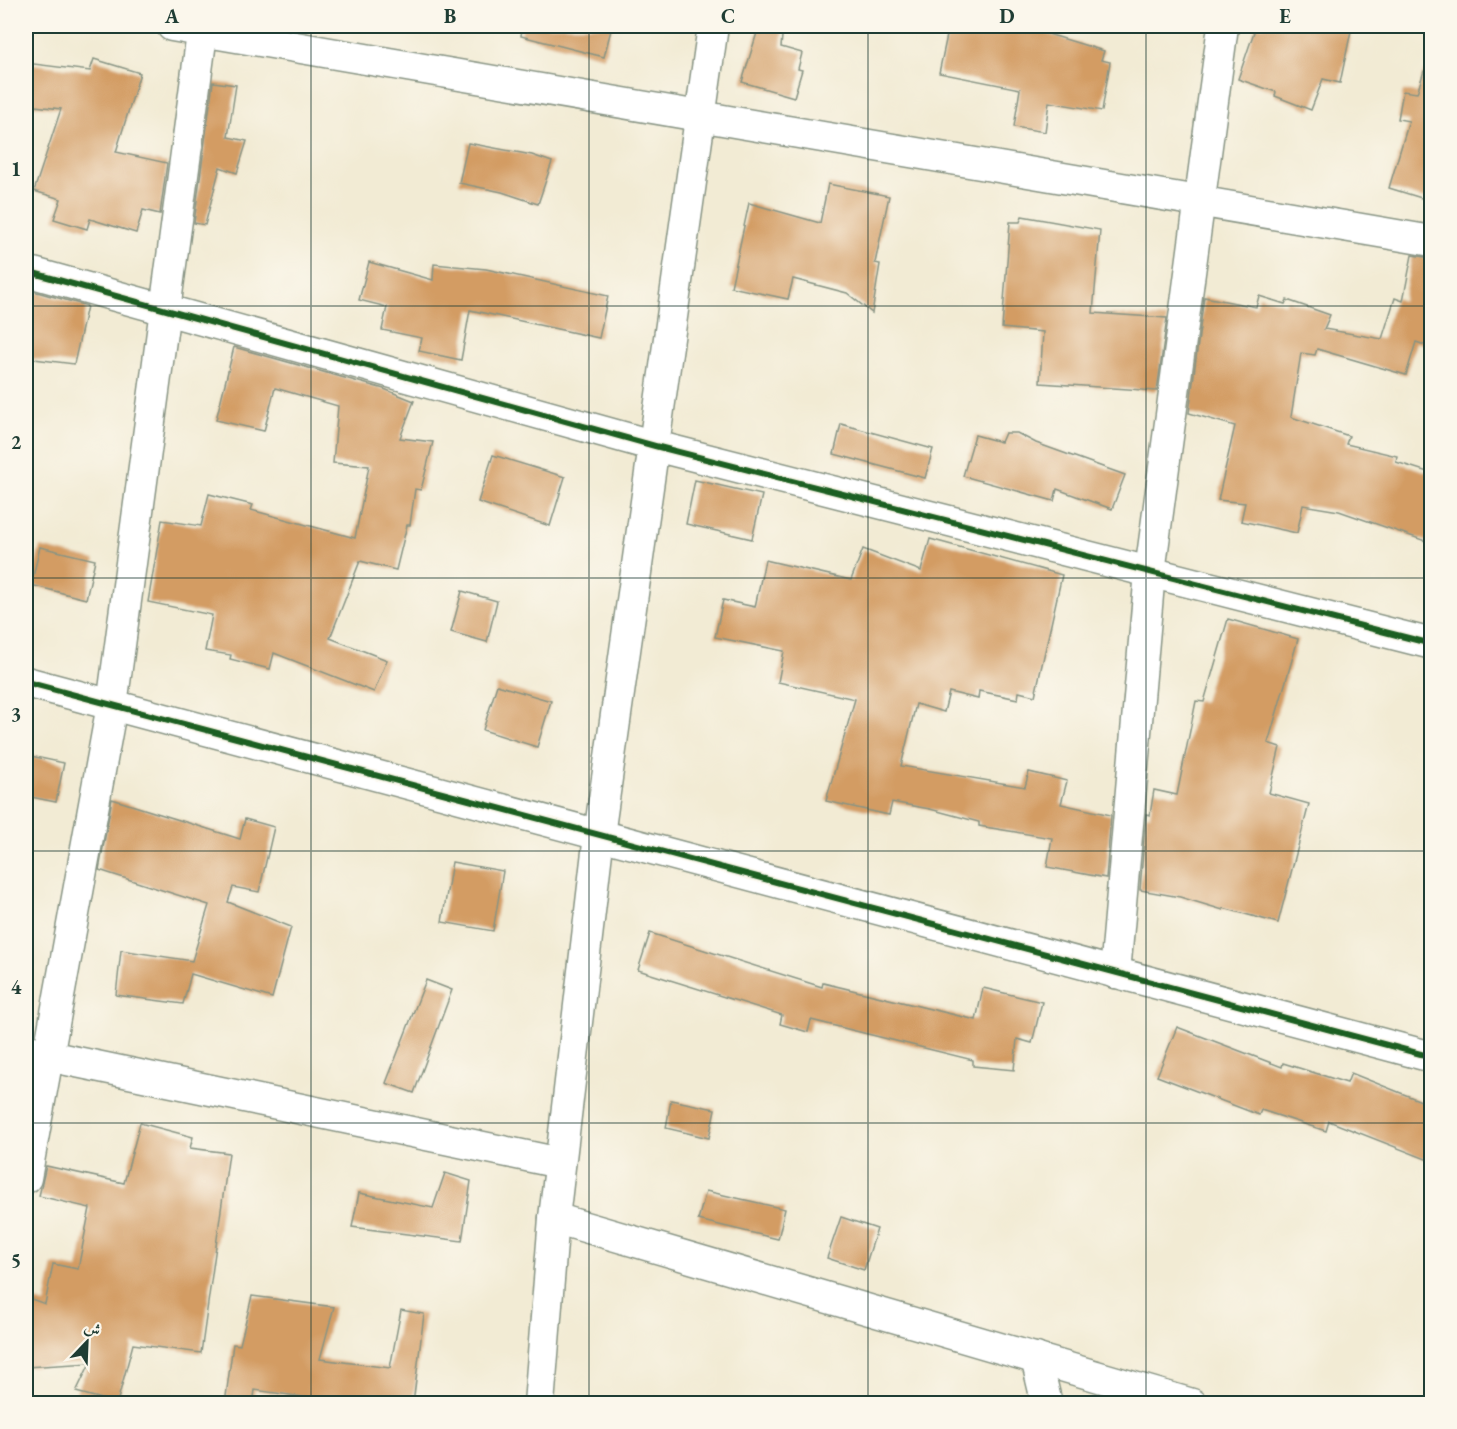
<svg xmlns="http://www.w3.org/2000/svg" width="1457" height="1429" viewBox="0 0 1457 1429" font-family="'EB Garamond',Amiri,serif">
	<style>
		.building { fill: #d39c63 }
		.lines { fill: none; stroke-linecap: round; stroke-linejoin: round }
		.street-casing { stroke: #889484; stroke-width: 33 }
		.street { stroke: #fff; stroke-width: 30 }
		.cycleway-casing { stroke: #fbf7ec; stroke-width: 10 }
		.cycleway { stroke: #1b5e20; stroke-width: 6 }
		.grid { fill: none; stroke: #1f3d34; stroke-width: 1.5; stroke-opacity: 0.55 }
		.neatline { fill: none; stroke: #1f3d34; stroke-width: 2 }
		.grid-label { font-size: 20px; text-anchor: middle; font-weight: bold; fill: #1f3d34 }
	</style>
	<rect width="100%" height="100%" fill="#fbf7ec"/>
	<filter id="ink" filterUnits="userSpaceOnUse"><feTurbulence type="fractalNoise" baseFrequency=".0167" numOctaves="2"/><feDisplacementMap in="SourceGraphic" scale="12" xChannelSelector="R" yChannelSelector="G"/><feConvolveMatrix kernelMatrix="1 2 1 2 8 2 1 2 1" color-interpolation-filters="sRGB"/></filter>
	<filter id="wash" filterUnits="userSpaceOnUse"><feTurbulence type="fractalNoise" baseFrequency=".008" numOctaves="4" result="noise"/><feDisplacementMap in="SourceGraphic" scale="24" xChannelSelector="R" yChannelSelector="G"/><feGaussianBlur stdDeviation="1.35" result="paint"/><feColorMatrix in="noise" values="0 0 0 0 0 0 0 0 0 0 0 0 0 0 0 0 0 1.4 0 .05"/><feComposite in="paint" operator="in"/></filter>
	<g filter="url(#wash)">
		<rect width="100%" height="100%" fill="#f2ebd4"/>
		<g id="blocks">
			<g class="building">
				<polygon points="522,26 612,26 604,57 521,36"/>
				<polygon points="759,26 783,26 781,47 802,53 798,69 802,70 794,97 742,82"/>
				<polygon points="949,26 1022,26 1104,51 1101,60 1110,62 1102,111 1049,102 1045,132 1014,127 1020,89 939,73"/>
				<polygon points="1256,26 1352,26 1340,83 1323,79 1311,110 1275,96 1276,92 1238,79"/>
				<polygon points="94,59 140,73 116,152 167,163 160,214 143,210 136,233 90,219 87,229 54,219 61,199 34,191 61,109 26,105 26,63 90,71"/>
				<polygon points="1424,71 1431,72 1431,201 1389,188 1409,121 1398,119 1403,91 1417,93"/>
				<polygon points="213,82 236,85 228,137 247,141 237,173 220,167 205,225 194,223"/>
				<polygon points="468,143 532,155 552,162 538,204 502,192 459,183"/>
				<polygon points="828,184 889,196 875,263 880,264 872,313 847,293 793,279 788,299 731,287 749,203 820,223"/>
				<polygon points="1022,216 1100,230 1093,313 1167,318 1157,391 1040,383 1043,332 1002,328 1010,222 1020,222"/>
				<polygon points="1412,255 1431,258 1431,347 1416,342 1406,375 1317,349 1315,355 1301,353 1291,417 1349,436 1346,444 1397,456 1396,462 1431,473 1431,543 1339,511 1303,505 1297,533 1241,521 1245,503 1218,500 1235,426 1189,413 1204,297 1256,307 1259,296 1285,304 1287,300 1330,315 1324,329 1382,339 1395,298 1403,301"/>
				<polygon points="369,262 433,280 434,264 486,269 608,296 599,338 470,310 461,360 419,351 422,338 382,330 387,307 359,300"/>
				<polygon points="26,289 87,306 74,364 26,358"/>
				<polygon points="234,347 384,389 414,401 400,438 433,442 421,490 415,489 410,525 407,525 396,570 360,561 330,638 387,660 374,692 274,653 270,669 230,659 231,655 205,651 212,615 148,602 162,520 201,526 209,494 253,505 251,510 355,538 369,466 333,463 338,406 275,388 264,431 216,420"/>
				<polygon points="841,424 933,449 925,478 834,454"/>
				<polygon points="1005,433 1017,433 1036,443 1125,475 1112,509 1057,489 1054,501 963,476 975,435 1001,442"/>
				<polygon points="493,455 565,477 550,526 478,502"/>
				<polygon points="695,480 762,495 752,539 686,524"/>
				<polygon points="930,539 1062,575 1035,696 1019,692 1018,699 979,691 978,699 949,692 944,712 916,704 901,766 1025,787 1029,772 1067,781 1061,804 1111,815 1106,878 1047,867 1052,838 979,826 979,822 930,809 892,802 889,815 826,801 855,699 778,682 784,651 715,637 723,600 755,607 765,560 851,580 863,549 921,571"/>
				<polygon points="40,547 95,560 86,599 31,585"/>
				<polygon points="462,591 497,601 487,642 451,632"/>
				<polygon points="1228,619 1298,639 1268,743 1280,747 1269,793 1309,804 1278,923 1223,908 1223,910 1180,897 1140,890 1146,814 1150,815 1154,790 1177,795 1196,701 1204,702"/>
				<polygon points="497,685 551,701 537,747 483,730"/>
				<polygon points="26,755 64,763 56,802 26,796"/>
				<polygon points="112,799 240,839 245,819 274,827 259,892 233,887 228,902 291,927 272,998 191,974 183,1004 116,995 121,950 192,961 209,905 99,870"/>
				<polygon points="452,862 503,871 493,931 442,922"/>
				<polygon points="650,933 822,987 823,983 976,1020 983,988 1042,1002 1032,1043 1017,1039 1014,1070 973,1066 973,1060 811,1020 808,1032 780,1024 782,1015 638,970"/>
				<polygon points="426,980 452,990 414,1093 386,1083"/>
				<polygon points="1177,1027 1282,1067 1283,1063 1347,1083 1351,1073 1431,1105 1431,1161 1329,1121 1326,1131 1261,1110 1259,1115 1157,1076"/>
				<polygon points="671,1100 715,1109 709,1138 666,1128"/>
				<polygon points="140,1123 193,1137 190,1148 229,1153 201,1353 133,1344 117,1403 76,1392 90,1363 26,1367 26,1297 45,1304 53,1264 78,1269 90,1208 39,1196 46,1166 124,1183"/>
				<polygon points="445,1173 471,1181 462,1241 352,1227 359,1193 433,1208"/>
				<polygon points="706,1191 785,1209 778,1239 698,1220"/>
				<polygon points="841,1217 877,1229 864,1270 827,1258"/>
				<polygon points="252,1296 334,1307 320,1359 390,1368 401,1310 424,1314 413,1404 352,1404 255,1390 253,1404 225,1404 233,1344 240,1345"/>
			</g>
		</g>
	</g>
	<g filter="url(#ink)">
		<use href="#blocks" fill-opacity="0" stroke="#889484" stroke-width="1.5"/>
		<g class="lines">
			<g class="street-casing">
				<g id="street">
					<polyline points="172,26 1432,241"/>
					<polyline points="26,271 655,446 1432,644"/>
					<polyline points="26,682 1432,1057"/>
					<polyline points="1115,973 1150,572 1223,26"/>
					<polyline points="26,1049 48,1056 560,1163"/>
					<polyline points="26,1178 112,705 203,26"/>
					<polyline points="554,1218 1192,1404"/>
					<polyline points="1036,1358 1047,1404"/>
					<polyline points="539,1404 554,1218 599,835 713,26"/>
				</g>
			</g>
			<use href="#street" class="street"/>
			<g class="cycleway-casing">
				<g id="cycleway">
					<polyline points="26,271 655,446 1432,644"/>
					<polyline points="26,682 1432,1057"/>
				</g>
			</g>
			<use href="#cycleway" class="cycleway"/>
		</g>
	</g>
	<path class="grid" d="M311,26v1378M589,26v1378M868,26v1378M1146,26v1378M26,306h1406M26,578h1406M26,851h1406M26,1123h1406"/>
	<rect width="1457" height="1429" fill="none" stroke="#fbf7ec" stroke-width="66"/>
	<g transform="translate(87 1342) rotate(23)" stroke="#fbf7ec" stroke-width="4.5" paint-order="stroke">
	<path d="M0-4.5L10 22L0 15L-10 22Z" fill="#1f3d34"/>
	<text y="-9" font-size="16" font-weight="bold" text-anchor="middle" fill="#1f3d34">ش</text>
	</g>
	<rect x="33" y="33" width="1391" height="1363" class="neatline"/>
	<g class="grid-label">
		<text x="172" y="23">A</text>
		<text x="450" y="23">B</text>
		<text x="728" y="23">C</text>
		<text x="1007" y="23">D</text>
		<text x="1285" y="23">E</text>
		<text x="16" y="176">1</text>
		<text x="16" y="449">2</text>
		<text x="16" y="721">3</text>
		<text x="16" y="994">4</text>
		<text x="16" y="1267">5</text>
	</g>
</svg>
